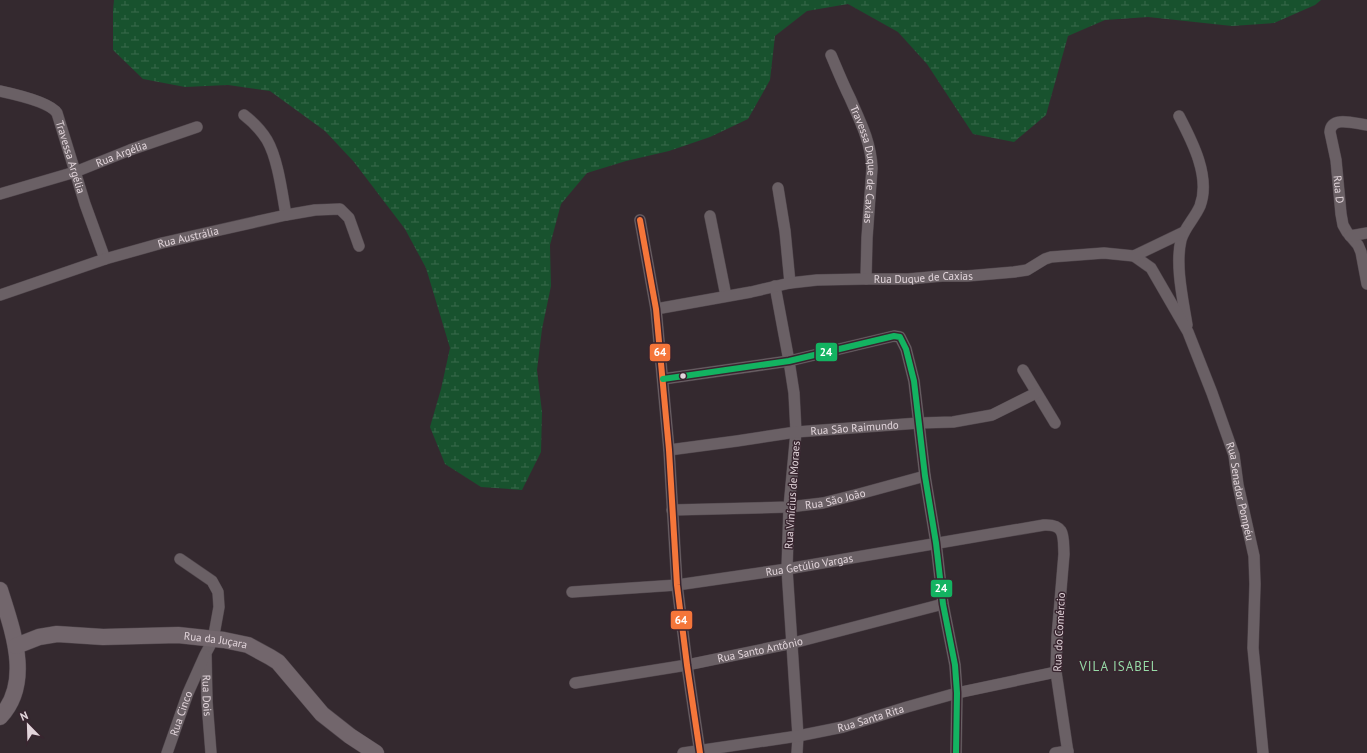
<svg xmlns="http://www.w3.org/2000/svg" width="1367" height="753" viewBox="0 0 1367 753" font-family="'PT Sans',sans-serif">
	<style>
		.wetland { fill: url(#wetland-marsh) }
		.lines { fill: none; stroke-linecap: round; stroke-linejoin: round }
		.street-casing { stroke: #4f454b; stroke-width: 12 }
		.secondary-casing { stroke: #4f454b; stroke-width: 17 }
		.street { stroke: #6a6065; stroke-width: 11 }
		.secondary { stroke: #72666c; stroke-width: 16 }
		.bus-1-casing { stroke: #38252f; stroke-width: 9 }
		.bus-2-casing { stroke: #38252f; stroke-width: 9 }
		.bus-1 { stroke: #f5763a; stroke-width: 6 }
		.bus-2 { stroke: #13b361; stroke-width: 6 }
		.bus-dot { fill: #e2d5db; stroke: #38252f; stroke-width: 1.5 }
		.labels { text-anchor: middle; stroke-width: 3; stroke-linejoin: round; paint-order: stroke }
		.street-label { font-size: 11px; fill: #e2d5db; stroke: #38252f }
		.quarter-label { font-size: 13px; letter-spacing: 1px; fill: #96dba7; stroke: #38252f }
		.line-badge { stroke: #38252f; stroke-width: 1.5 }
		.badge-label { font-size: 11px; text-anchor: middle; font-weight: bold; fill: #fff }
	</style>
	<defs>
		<pattern id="wetland-marsh" width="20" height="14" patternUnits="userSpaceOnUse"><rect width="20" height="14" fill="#18522e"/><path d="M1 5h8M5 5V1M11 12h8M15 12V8" fill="none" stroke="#396a4c"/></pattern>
	</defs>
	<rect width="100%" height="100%" fill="#34292f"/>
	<polygon class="wetland" points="114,0 1321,0 1315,5 1274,23 1232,26 1148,17 1105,20 1068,36 1046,115 1014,142 973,134 927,64 898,32 848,4 807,11 775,36 770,80 748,119 710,137 669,151 626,161 587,173 561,204 550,245 551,286 542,329 537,370 542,412 541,452 522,490 481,487 445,464 430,427 441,389 450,348 426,268 405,229 354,162 325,131 270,91 228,85 185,87 143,79 113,50 113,10"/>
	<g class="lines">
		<g class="street-casing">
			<g id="street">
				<path id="s1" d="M831,55c6,14 12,29 19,43 10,23 21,44 22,70l-5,70 -1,41"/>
				<path id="s2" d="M0,91c14,3 50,11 57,22l28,91 20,55"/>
				<path d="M244,115c9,7 17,15 23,25 11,19 15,53 19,75"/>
				<path d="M1179,116c13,25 32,61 21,90 -5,12 -16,22 -19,34 -6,25 2,60 6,85"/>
				<path id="s3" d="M1367,125c-11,-1 -36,-10 -37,7l6,28 5,54 2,11 4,7 11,13 3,7 6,32"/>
				<polyline points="778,188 785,231 790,283"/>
				<path id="s4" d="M0,194l75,-22 55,-22 67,-23"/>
				<polyline points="710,216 726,296"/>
				<polyline points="640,220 656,309 669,450 677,585 687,665 700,753"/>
				<polyline points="1350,236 1367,233"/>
				<path id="s5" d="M1134,256l17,12 37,64 24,61 22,62 4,30 16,71 1,28 -2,64 10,105"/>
				<polyline points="775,286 789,361 794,393 796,432 789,507 787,569 798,736 797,753"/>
				<path id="s6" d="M0,295l105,-36 57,-16 124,-28 29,-5 25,-1 9,9 10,28"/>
				<path id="s7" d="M656,309l95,-17 39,-9 27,-3 49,-1h42l34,-3h25l47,-4 13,-2 18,-11 6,-2 53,-4 30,3 50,-24"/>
				<polyline points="1023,370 1055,423"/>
				<polyline points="663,379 789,361 894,336 900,337 906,349 914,381 925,476 936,543 943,604 955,665 957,693 956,753"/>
				<path id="s8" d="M669,450l68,-9 59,-9 123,-9 34,-1 39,-7 44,-22"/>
				<path id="s9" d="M672,510l117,-3 34,-4 36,-9 66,-18"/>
				<path id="s10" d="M180,559l32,22 6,11 1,15 -6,33 -7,13 1,49 4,51"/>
				<path id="s11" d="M572,592l105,-7 110,-16 257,-44c22,-1 19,12 20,29l-7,83 -1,35 12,81"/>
				<path id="s12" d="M575,683l112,-18 106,-22 150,-39"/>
				<path id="s13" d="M167,753l21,-60 17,-38"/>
				<path id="s14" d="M683,753l115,-17 45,-9 64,-20 50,-14 99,-21"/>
				<polyline points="1055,753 1068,751"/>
			</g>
		</g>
		<g class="secondary-casing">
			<g id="secondary">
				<path d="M0,590c12,39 33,92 0,127"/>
				<path id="s15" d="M16,646l23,-9 18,-3 46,3 75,-2 46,5 24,5 22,12 8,5 44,52 28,22 26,17"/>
			</g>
		</g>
		<use href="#street" class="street"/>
		<use href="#secondary" class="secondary"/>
		<g class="bus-1-casing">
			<polyline id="bus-1" points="640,220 656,309 669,450 677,585 687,665 700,753"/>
		</g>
		<g class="bus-2-casing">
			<polyline id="bus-2" points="663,379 789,361 894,336 900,337 906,349 914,381 925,476 936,543 943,604 955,665 957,693 956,753"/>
		</g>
		<use href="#bus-1" class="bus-1"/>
		<use href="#bus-2" class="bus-2"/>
	</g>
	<circle class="bus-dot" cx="683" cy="376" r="3.5"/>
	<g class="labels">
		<g class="street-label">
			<text dy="4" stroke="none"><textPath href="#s4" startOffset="128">Rua Argélia</textPath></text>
			<text dy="4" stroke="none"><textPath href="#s2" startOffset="108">Travessa Argélia</textPath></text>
			<text dy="4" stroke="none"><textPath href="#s1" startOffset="116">Travessa Duque de Caxias</textPath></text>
			<text dy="4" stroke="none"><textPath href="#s3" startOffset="101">Rua D</textPath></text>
			<text dy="4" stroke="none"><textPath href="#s6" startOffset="197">Rua Austrália</textPath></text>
			<text dy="4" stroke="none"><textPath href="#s7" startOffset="270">Rua Duque de Caxias</textPath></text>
			<text dy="4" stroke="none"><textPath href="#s8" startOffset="187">Rua São Raimundo</textPath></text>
			<text dy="4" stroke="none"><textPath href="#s5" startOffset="263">Rua Senador Pompéu</textPath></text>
			<text transform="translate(792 495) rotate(-86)" y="4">Rua Vinícius de Moraes</text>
			<text dy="4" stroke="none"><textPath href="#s9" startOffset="164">Rua São João</textPath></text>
			<text dy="4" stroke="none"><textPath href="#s11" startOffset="239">Rua Getúlio Vargas</textPath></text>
			<text transform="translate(1059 632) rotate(-87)" y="4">Rua do Comércio</text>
			<text dy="4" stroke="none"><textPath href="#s15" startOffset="202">Rua da Juçara</textPath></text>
			<text dy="4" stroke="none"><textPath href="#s12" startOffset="188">Rua Santo Antônio</textPath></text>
			<text dy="4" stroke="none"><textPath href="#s10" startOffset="157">Rua Dois</textPath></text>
			<text dy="4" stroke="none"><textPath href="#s13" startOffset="42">Rua Cinco</textPath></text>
			<text dy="4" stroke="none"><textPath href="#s14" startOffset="191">Rua Santa Rita</textPath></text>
		</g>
		<g class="quarter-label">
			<text x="1119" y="671">VILA ISABEL</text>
		</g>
	</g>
	<g class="line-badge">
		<rect x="815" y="342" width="23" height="20" rx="4" fill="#13b361"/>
		<rect x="649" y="343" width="22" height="19" rx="4" fill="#f5763a"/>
		<rect x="930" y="579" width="23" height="19" rx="4" fill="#13b361"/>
		<rect x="670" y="610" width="23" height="20" rx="4" fill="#f5763a"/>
	</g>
	<g class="badge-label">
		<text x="826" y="356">24</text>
		<text x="660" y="356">64</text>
		<text x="941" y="592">24</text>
		<text x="681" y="624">64</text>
	</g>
	<g transform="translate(28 725) rotate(337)" stroke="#38252f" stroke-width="3" paint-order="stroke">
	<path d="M0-3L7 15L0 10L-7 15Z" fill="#e2d5db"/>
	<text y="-6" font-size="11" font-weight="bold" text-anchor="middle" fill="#e2d5db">N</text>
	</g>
</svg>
